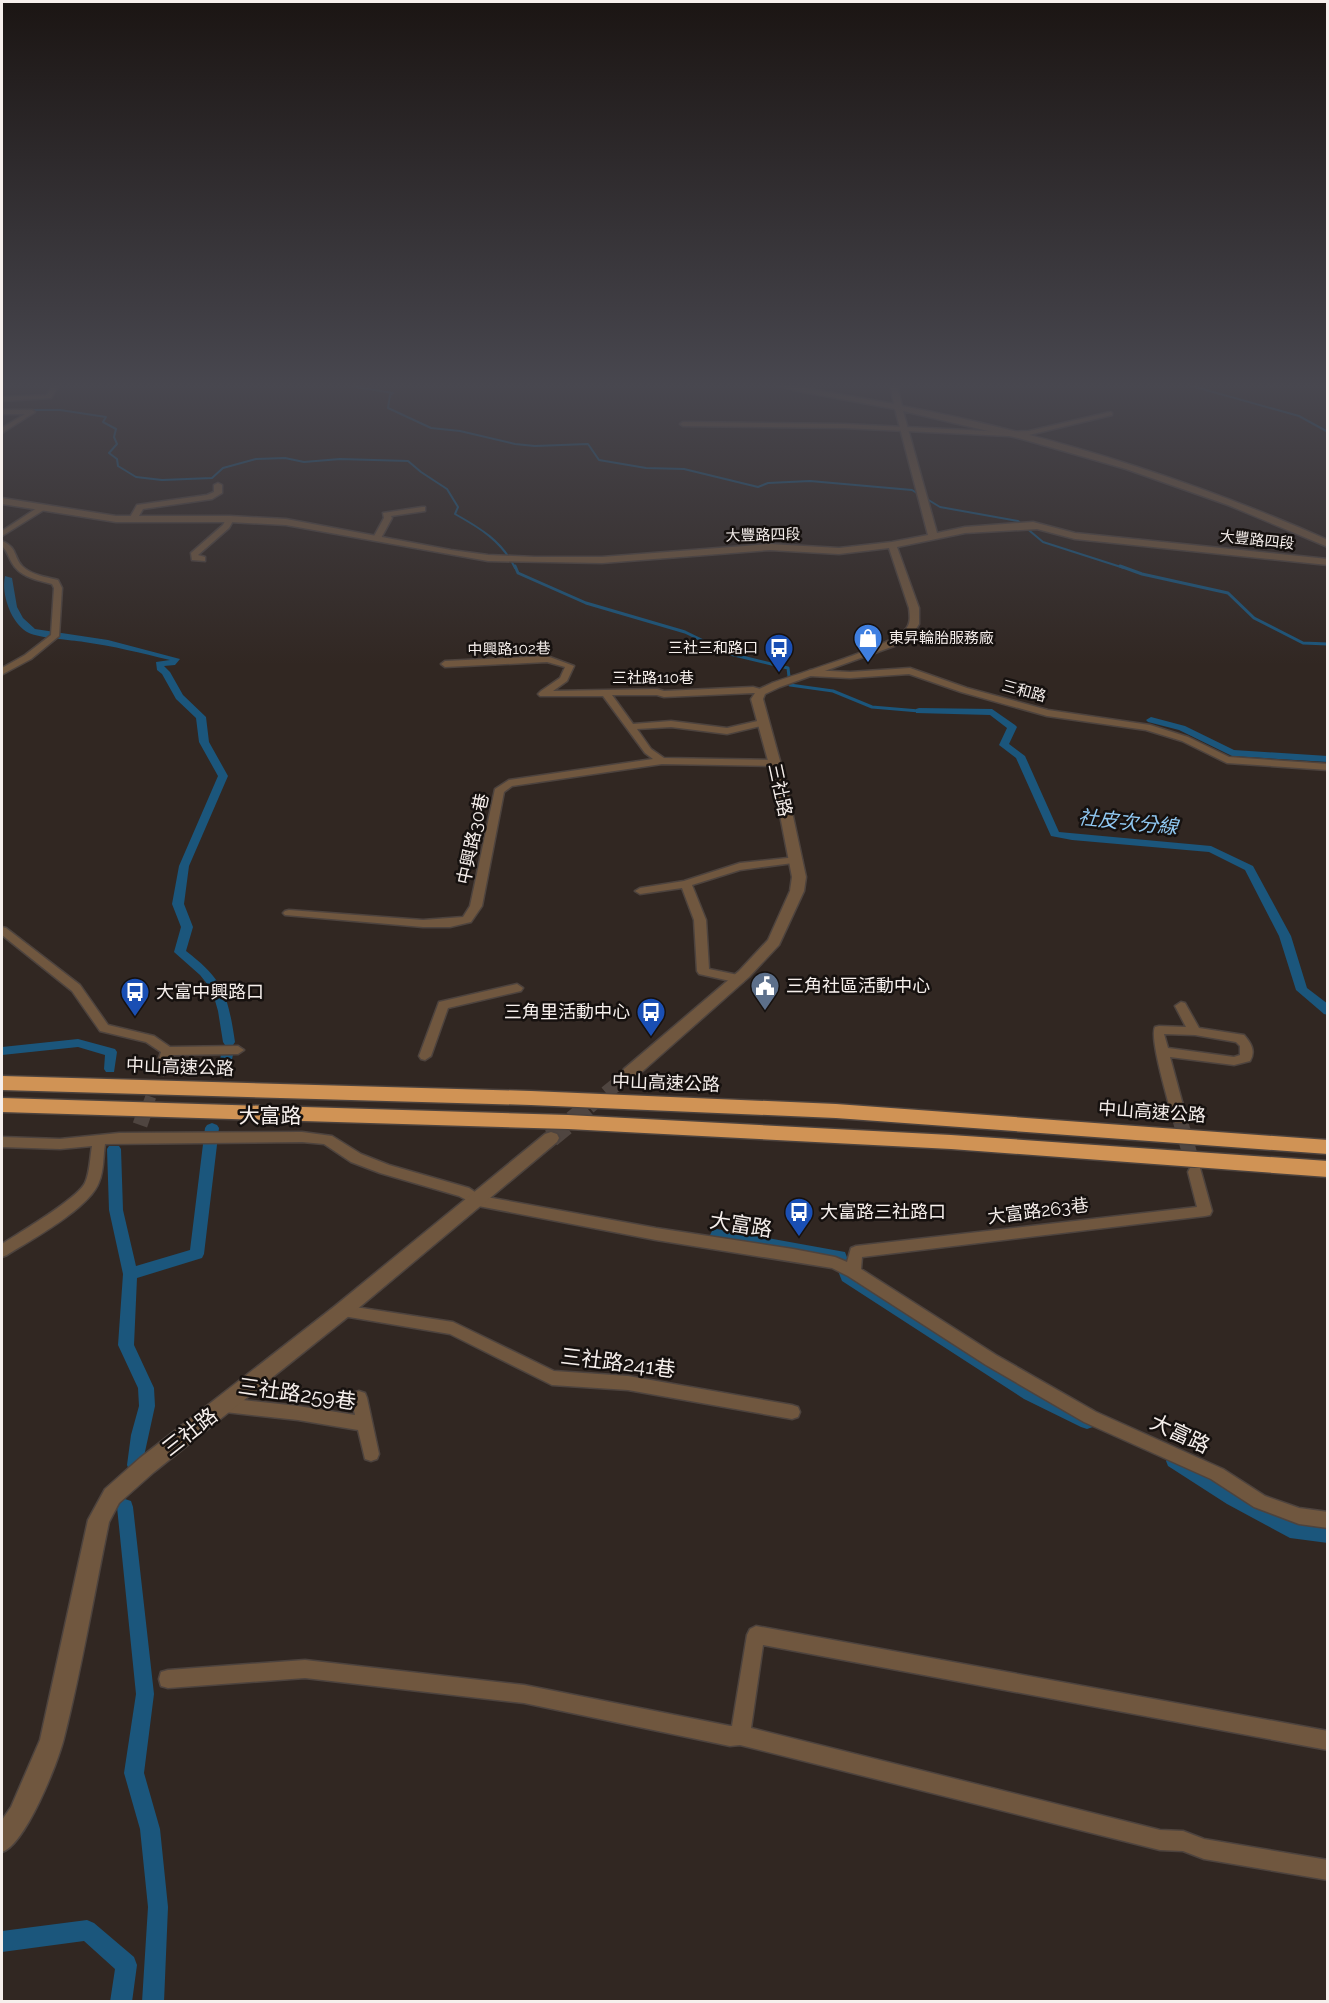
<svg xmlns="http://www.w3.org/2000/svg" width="1329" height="2003" viewBox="0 0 1329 2003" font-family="Raleway,'Noto Sans TC',sans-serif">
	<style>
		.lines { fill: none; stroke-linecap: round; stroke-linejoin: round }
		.stream-far1 { stroke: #1b567c; stroke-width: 2 }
		.stream { stroke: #1b567c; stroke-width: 3 }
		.canal { fill: #1b567c; fill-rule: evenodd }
		.minor-tunnel-far1 { stroke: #4f4540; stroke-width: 11; stroke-dasharray: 11 6; stroke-linecap: butt }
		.minor-tunnel { stroke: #4f4540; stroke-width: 15; stroke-dasharray: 15 8; stroke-linecap: butt }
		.tertiary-tunnel-far1 { stroke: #4f4540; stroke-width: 14; stroke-dasharray: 14 8; stroke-linecap: butt }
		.tertiary-tunnel { stroke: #4f4540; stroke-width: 19; stroke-dasharray: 19 9; stroke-linecap: butt }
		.minor-casing { stroke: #4d433e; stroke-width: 3 }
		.tertiary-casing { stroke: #4d433e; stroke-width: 3 }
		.motorway-casing { stroke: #4d433e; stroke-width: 3 }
		.minor { fill: #70573f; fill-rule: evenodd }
		.tertiary { fill: #70573f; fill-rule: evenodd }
		.motorway { fill: #d09355; fill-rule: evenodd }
		.labels { text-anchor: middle; stroke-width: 5; stroke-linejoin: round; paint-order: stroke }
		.far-street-label { font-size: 15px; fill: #f6efec; stroke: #16110f }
		.far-poi-label { font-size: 15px; fill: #f6efec; stroke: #16110f; text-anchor: start }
		.street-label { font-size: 18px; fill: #f6efec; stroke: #16110f }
		.poi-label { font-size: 18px; fill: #f6efec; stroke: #16110f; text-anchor: start }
		.water-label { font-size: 20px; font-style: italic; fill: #90c8f2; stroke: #16110f }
		.near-street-label { font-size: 21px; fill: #f6efec; stroke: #16110f }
	</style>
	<rect width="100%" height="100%" fill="#312722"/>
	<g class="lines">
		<g class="stream-far1">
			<polyline points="366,385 355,387 393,393 390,395 388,408 431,428 460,431 515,444 535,446 588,444 599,460 646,468 684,469 758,487 768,483 810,481 912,490 940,507 1018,521 1043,542 1124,568"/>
			<polyline points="1188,385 1299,416 1328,432"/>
			<path d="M26,410h34l46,7 -3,5 13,7 -2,8 3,7 -8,9 8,6 1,7 18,11 26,3 50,-2 11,-10 33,-9 29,-1 19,4 36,-3 68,2 13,11 26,17 11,18 -3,7c25,14 47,27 60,54"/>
		</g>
		<g class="stream">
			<polyline points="515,566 518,573 586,603 685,632 730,654 788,668 790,685 833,691 872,707 919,711"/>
			<polyline points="1120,566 1142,574 1228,593 1254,618 1303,643 1328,644"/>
		</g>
		<g class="canal">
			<path d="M5,576l7,2 5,29 6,11 12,11 73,11 72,19 -5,6 -11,1 6,6 13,23 23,22 3,25 19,34 -39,90 -5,38 9,23 -7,24c38,29 42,45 49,91l-2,3h-8l-2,-3 -5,-31 -6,-21 -12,-15 -26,-23 7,-25 -9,-23 7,-38 39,-90 -19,-34 -3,-24 -20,-19 -14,-25 -5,-4 -1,-8 14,-2c-29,-7 -57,-14 -86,-18 -13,-2 -44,-4 -55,-9 -18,-9 -28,-39 -24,-57z"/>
			<polygon points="919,708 992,709 1015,725 1017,727 1009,744 1025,756 1059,832 1211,846 1253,866 1291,936 1307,988 1328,1004 1328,1015 1324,1014 1296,990 1279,936 1245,870 1209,852 1072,840 1051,836 1016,758 999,745 1007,728 990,715 916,713 916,709"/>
			<polygon points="1151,717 1185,726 1234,750 1328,756 1328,762 1232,756 1179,730 1148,722 1146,720"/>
			<polygon points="78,1039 115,1049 117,1052 114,1072 106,1072 104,1069 105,1055 78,1047 2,1055 2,1047"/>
			<polygon points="227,1051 233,1055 229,1071 223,1075 217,1071 221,1055"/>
			<polygon points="212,1123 217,1125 219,1128 204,1254 202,1258 137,1278 134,1345 154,1388 155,1406 141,1470 135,1472 129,1470 127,1465 131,1435 139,1406 138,1388 118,1345 123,1274 109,1210 107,1149 109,1146 119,1146 121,1149 123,1210 136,1266 190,1250 205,1128 207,1125"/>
			<polygon points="717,1229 845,1252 853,1273 1036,1389 1093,1417 1095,1422 1093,1427 1087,1429 1081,1427 1024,1399 842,1281 834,1261 712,1239 710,1235 712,1231"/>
			<polygon points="1174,1454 1239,1494 1298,1524 1328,1527 1328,1543 1290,1538 1227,1504 1168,1466 1166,1461 1168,1456"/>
			<polygon points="125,1499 131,1501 133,1507 154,1694 144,1773 160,1829 168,1907 164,2002 142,2002 148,1907 140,1829 124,1773 136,1694 117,1507 119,1501"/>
			<polygon points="87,1920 94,1923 134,1957 137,1965 132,2002 110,2002 115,1969 84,1941 2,1952 2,1931"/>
		</g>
		<polyline class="minor-tunnel-far1" points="147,1107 163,1064"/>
		<g class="minor-tunnel">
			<polyline points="1180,1120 1193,1165"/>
			<polyline points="140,1125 147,1105"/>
		</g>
		<polyline class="tertiary-tunnel-far1" points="589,1107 630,1073"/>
		<polyline class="tertiary-tunnel" points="551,1138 591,1105"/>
		<g class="minor-casing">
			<g id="minor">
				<polygon points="53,385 59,385 51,398 2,401 2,397 47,395"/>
				<polygon points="2,410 32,410 35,412 2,433 2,428 25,414 2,414"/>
				<polygon points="1110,412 1112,413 1112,415 1029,435 1008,436 844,428 683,426 680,424 683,422 844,424 1008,432 1029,431"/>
				<polygon points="218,483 222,485 222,493 212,499 143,509 136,521 129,519 137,505 207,495 214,492 214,485"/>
				<polygon points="40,506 47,508 2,536 2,531"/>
				<polygon points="422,507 425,507 425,511 391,516 392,518 380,540 373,538 384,518 383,513"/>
				<polygon points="227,517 234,519 229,528 198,555 205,557 205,561 192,560 191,553 223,525"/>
				<path d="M2,541c16,7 11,15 20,25 9,9 24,11 36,14l4,8 -3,48 -28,23 -28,15 -1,-6 23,-13 26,-20 3,-47 -2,-4c-15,-4 -32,-7 -40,-21 -4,-7 -4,-11 -10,-17z"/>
				<polygon points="547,656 574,666 567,681 553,691 657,689 664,691 753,687 764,690 764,694 753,693 664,697 657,695 612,695 633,724 671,721 727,728 762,720 767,723 765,725 727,734 671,727 637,729 651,749 664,758 775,760 780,763 775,766 662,764 512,786 504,792 482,906 471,922 450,927 423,927 285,915 283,913 285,911 289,910 423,920 463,917 470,906 495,789 509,780 653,759 645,753 603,696 540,696 538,694 541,691 560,678 565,667 547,662 445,667 441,664 445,661"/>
				<polygon points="910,668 967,688 1048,710 1150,725 1188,737 1229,757 1328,764 1328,770 1227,763 1182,741 1146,730 1047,716 961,692 909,674 850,678 810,676 806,673 810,670 850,672"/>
				<polygon points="797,857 802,860 801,862 740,870 692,885 706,920 709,969 743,976 745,979 743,982 739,983 699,974 697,971 694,920 682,888 640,894 635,891 640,888 684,881 740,863"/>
				<polygon points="2,927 6,928 80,985 108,1025 154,1036 170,1047 238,1046 244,1050 238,1054 173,1055 167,1067 159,1067 157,1064 161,1052 146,1042 100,1031 72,991 2,935"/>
				<polygon points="517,984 523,988 521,991 448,1008 431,1056 425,1060 421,1059 419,1056 439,1002"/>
				<path d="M1181,1002l4,1 14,25 45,7c7,8 12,16 6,26l-16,4 -64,-8 17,63 -2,3h-10l-2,-3c-4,-17 -24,-82 -18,-93l4,-1 27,1 -11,-21zM1164,1034l31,1 41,7 4,4v9l-6,2 -66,-9z"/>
				<path d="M302,1132l30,4 29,18 28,11 80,23 12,8 175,32 137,21 42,8 12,5 4,-14 5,-2 341,-39 -9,-35 2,-4h10l12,43 -2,4 -5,1 -343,41 -1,12 135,86 100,57 127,57 42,27 34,12 29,4v16l-29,-4 -45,-17 -43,-28 -127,-57 -98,-57 -138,-89 -16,-8 -176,-28 -178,-34 -19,-10 -79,-23 -29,-11 -27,-18 -22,-2 -197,2c-2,12 -1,27 -6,38 -9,26 -68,58 -92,73l-5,2v-13c17,-11 75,-45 83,-61 5,-11 5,-26 7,-37l-32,3 -58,-2v-10l58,2 59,-6z"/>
				<polygon points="342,1305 453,1322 554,1371 628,1376 792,1405 798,1407 800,1412 798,1417 792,1419 628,1390 552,1385 450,1334 337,1315 335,1311 337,1307"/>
				<polygon points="359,1391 365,1393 367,1398 379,1454 377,1459 371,1461 365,1459 358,1430 298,1420 225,1412 219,1410 217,1405 219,1400 225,1398 298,1406 355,1415 351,1398 353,1393"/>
				<polygon points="756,1626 1328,1731 1328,1750 763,1645 751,1728 1160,1830 1183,1831 1204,1839 1328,1860 1328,1880 1204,1859 1183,1851 1160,1850 740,1745 730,1746 524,1703 305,1678 168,1688 161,1686 159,1679 161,1672 168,1670 305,1660 524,1685 730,1726 732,1726 747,1635 750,1629"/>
			</g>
		</g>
		<g class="tertiary-casing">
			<g id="tertiary">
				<path d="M776,385h12l106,19 -4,-19h7l5,21c146,28 290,74 426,134v7l-100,-42 -102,-36 -104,-30 -119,-28 34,122 28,-6 68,-5 42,11 253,26v6l-253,-26 -38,-10 -72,4 -68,14 22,61v16l-5,8 -17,13 -117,42 -15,7 -2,5 22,80 21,98 -2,14 -25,54 -30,32 -113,100h-12l-2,-4 2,-4 115,-98 29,-31 22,-49 2,-14 -19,-98 -22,-80 6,-9 15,-7c27,-10 117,-36 133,-53 6,-6 5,-14 4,-22l-20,-60 -50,6 -69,-4 -168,13 -114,-2 -202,-36 -56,-3h-114l-114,-18v-6l114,18h114l56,3 165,31 37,5 47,2h67l168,-13 69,4 53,-6 36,-7 -33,-126 -97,-18z"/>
				<path d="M551,1132l6,2 2,4 -2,4 -208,174 -195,156 -35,31 -10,19c-15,72 -27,145 -45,216 -6,25 -39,107 -62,114v-32l9,-13 29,-67 48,-220 17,-31 35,-31 195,-152 210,-172z"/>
			</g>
		</g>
		<g class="motorway-casing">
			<g id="motorway">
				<polygon points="2,1076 531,1091 836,1104 1328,1140 1328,1154 836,1118 531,1105 2,1090"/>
				<polygon points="2,1098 568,1115 951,1135 1328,1161 1328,1177 951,1149 568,1129 2,1112"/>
			</g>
		</g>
		<use href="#minor" class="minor"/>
		<use href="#tertiary" class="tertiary"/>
		<use href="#motorway" class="motorway"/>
	</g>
	<linearGradient id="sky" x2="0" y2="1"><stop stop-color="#1b1513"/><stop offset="0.58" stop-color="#48474f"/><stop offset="1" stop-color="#48474f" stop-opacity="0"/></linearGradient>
	<rect width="1329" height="665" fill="url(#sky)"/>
	<defs>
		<g id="shop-pin" transform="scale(1.5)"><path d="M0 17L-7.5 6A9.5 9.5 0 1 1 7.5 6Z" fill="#3f7fe0" stroke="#16110f"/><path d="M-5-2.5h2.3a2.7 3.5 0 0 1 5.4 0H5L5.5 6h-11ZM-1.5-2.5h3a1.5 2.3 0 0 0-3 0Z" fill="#fff"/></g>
		<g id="bus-pin" transform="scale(1.5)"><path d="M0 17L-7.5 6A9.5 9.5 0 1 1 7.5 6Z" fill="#1a4fb4" stroke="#16110f"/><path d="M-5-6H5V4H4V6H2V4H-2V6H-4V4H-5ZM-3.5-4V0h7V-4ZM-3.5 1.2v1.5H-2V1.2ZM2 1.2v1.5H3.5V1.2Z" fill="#fff"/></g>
		<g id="civic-pin" transform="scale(1.5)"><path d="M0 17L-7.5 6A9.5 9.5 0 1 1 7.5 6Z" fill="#5c6f8a" stroke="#16110f"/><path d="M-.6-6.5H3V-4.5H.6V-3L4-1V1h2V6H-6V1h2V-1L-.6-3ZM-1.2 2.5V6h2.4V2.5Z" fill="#fff"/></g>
	</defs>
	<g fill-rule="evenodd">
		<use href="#shop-pin" x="868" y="638"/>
		<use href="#bus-pin" x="779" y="648"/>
		<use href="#civic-pin" x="765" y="986"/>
		<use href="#bus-pin" x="135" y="992"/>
		<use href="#bus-pin" x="651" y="1012"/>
		<use href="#bus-pin" x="799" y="1212"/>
	</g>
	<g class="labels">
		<g class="far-street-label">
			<text transform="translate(763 535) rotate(-1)" y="5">大豐路四段</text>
			<text transform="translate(1257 540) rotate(6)" y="5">大豐路四段</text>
			<text transform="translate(509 649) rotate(-1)" y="5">中興路102巷</text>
			<text x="653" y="683">三社路110巷</text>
			<text transform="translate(1024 691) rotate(15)" y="5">三和路</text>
		</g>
		<g class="far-poi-label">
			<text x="889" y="643">東昇輪胎服務廠</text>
			<text x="758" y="653" text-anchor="end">三社三和路口</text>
		</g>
		<g class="street-label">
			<text transform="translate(780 790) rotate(78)" y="6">三社路</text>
			<text transform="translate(473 839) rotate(-78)" y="6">中興路30巷</text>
			<text transform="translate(180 1067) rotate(2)" y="6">中山高速公路</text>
			<text transform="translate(666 1083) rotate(2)" y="6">中山高速公路</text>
			<text transform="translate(1152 1112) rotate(4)" y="6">中山高速公路</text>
			<text transform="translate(1038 1211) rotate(-7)" y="6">大富路263巷</text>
		</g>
		<g class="poi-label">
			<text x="786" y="992">三角社區活動中心</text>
			<text x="156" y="998">大富中興路口</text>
			<text x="630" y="1018" text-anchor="end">三角里活動中心</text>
			<text x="820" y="1218">大富路三社路口</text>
		</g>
		<g class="water-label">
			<text transform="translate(1128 822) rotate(6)" y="7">社皮次分線</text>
		</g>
		<g class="near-street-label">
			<text x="270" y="1123">大富路</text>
			<text transform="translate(741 1225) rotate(9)" y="7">大富路</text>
			<text transform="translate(618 1363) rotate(7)" y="7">三社路241巷</text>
			<text transform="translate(297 1394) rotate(8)" y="7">三社路259巷</text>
			<text transform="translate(190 1432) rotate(-38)" y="7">三社路</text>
			<text transform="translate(1180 1434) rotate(25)" y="7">大富路</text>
		</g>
	</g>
	<rect width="1329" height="2003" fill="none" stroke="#f6efec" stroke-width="6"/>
</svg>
